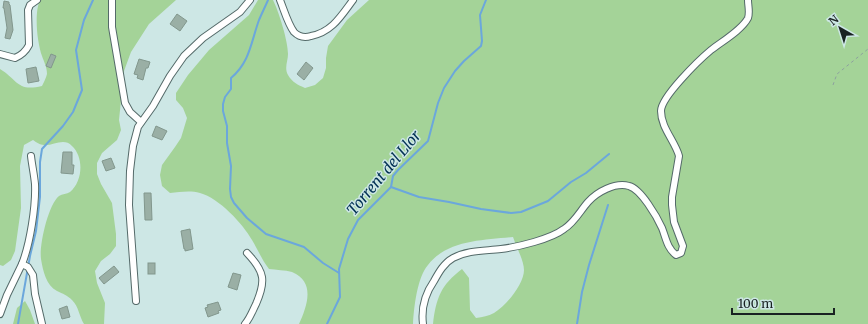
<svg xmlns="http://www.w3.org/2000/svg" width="868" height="324" viewBox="0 0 868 324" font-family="Merriweather,serif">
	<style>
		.green { fill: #a4d398 }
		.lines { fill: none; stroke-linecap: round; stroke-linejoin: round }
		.stream { stroke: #6ba7dc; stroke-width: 2 }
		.building { fill: #9aafa5; stroke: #82978d }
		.minor-casing { stroke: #546a69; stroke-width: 8 }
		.path { stroke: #8da09f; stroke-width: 1; stroke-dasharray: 3 3; stroke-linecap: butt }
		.minor { stroke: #fff; stroke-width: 6 }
		.labels { text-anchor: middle; stroke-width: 3; stroke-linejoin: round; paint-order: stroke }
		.water-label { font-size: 15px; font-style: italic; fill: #023154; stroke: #cde7e5 }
	</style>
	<rect width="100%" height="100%" fill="#cde7e5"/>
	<g class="green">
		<path d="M40,0h136l-27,24 -18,28 -7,19 -5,49 2,10 -4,10 -15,13 -5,10v11l4,10 11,19 4,31v12l-6,8 -9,7 -6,10 2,12 8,20 -1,21h-20c-5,-8 -5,-17 -12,-24 -5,-5 -9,-6 -15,-9 -11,-6 -14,-20 -16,-32 -2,-13 7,-54 18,-63 3,-2 8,-2 11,-4 13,-11 14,-35 2,-46 -8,-9 -19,0 -28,-1 -4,0 -8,-3 -11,-5l-9,5 -4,21 1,42 -6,43 -4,9 -8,6 -3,-1v-196c18,11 17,23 42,17 2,-4 4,-8 5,-12 0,-7 -3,-12 -5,-18 -5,-14 -8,-43 -2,-56z"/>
		<path d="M258,0h15c6,12 15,41 15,54 0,7 -4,14 0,21 4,7 10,10 17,13l10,-3 8,-7 3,-10v-10l2,-12 19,-26 22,-20h499v324h-435c3,-26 8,-39 29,-55l7,9 1,32 6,8c7,-1 12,-2 18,-5 12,-7 30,-29 30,-43 0,-9 -8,-24 -11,-33 -29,3 -66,3 -85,28 -11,13 -14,42 -15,59h-114c8,-18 17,-42 -7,-52 -7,-2 -16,-2 -23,-3 -7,-9 -11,-19 -17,-29 -9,-16 -33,-42 -52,-47 -10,-3 -20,-1 -30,0l-8,-7 -2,-11 2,-10 13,-18 6,-9 6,-20 -4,-10 -7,-8v-7l12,-18 21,-25 40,-35z"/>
		<polygon points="25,301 30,310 35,324 13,324 17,308"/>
	</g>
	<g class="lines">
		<g class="stream">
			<path d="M268,0c-3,7 -6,13 -9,20 -8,22 -9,42 -28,58v11l-6,8 -2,7v7l4,15v17l4,23 -1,23 1,8 3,6 13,15 19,16 38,13 19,16 16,10"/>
			<polyline points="391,187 419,197 449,202 481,209 511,213 521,212 548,201 571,182 586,173 609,154"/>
			<polyline points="18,324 30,256 36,231 40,197 40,162 42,149 63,126 73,112 82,90 76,50 84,20 93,0"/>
			<polyline points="327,324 340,297 339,269 348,239 358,220 391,187 393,176 398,170 428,141 438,103 444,88 455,71 464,61 481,46 482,41 480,15 486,0"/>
			<polyline points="577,324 582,292 589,265 608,205"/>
		</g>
	</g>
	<g class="building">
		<polygon points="4,1 9,2 9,4 10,5 13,30 10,39 5,38 7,28 4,8 3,8"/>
		<polygon points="177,14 187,21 180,31 170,24"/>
		<polygon points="51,54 56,56 51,68 46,66"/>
		<polygon points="139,59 150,62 148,68 146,68 143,80 137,78 138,75 134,74"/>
		<polygon points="306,62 313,68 304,80 297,74"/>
		<polygon points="36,67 39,81 28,83 26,69"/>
		<polygon points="156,126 167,131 162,140 152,136"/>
		<polygon points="63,152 72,152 72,165 74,165 73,174 61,173"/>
		<polygon points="111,158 115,168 106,171 102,161"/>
		<polygon points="144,193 151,193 152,220 145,220"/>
		<polygon points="190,229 193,249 185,251 185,249 184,249 181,231"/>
		<rect x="148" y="263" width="7" height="11"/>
		<polygon points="114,266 119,272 104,284 99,278"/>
		<polygon points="233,273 241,275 237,290 228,287"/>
		<polygon points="218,302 221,310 218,311 219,313 208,317 205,308 208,307 207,305"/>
		<polygon points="67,306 70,317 62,319 59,309"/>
	</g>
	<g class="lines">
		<g class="minor-casing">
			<g id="minor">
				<polyline points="112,0 112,27 125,103 130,112 141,122"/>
				<path d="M280,0c4,10 8,24 14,32 5,5 11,6 17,4 21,-4 30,-20 42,-36"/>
				<path d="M0,54l15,4c7,-3 11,-7 14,-13l-1,-35 2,-5 7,-5"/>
				<path d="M22,264c8,-20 14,-58 13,-80 -1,-10 -3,-19 -4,-28"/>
				<polyline points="136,301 129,205 130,171 133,146 138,127 153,106 170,76 184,56 203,38 240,12 250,0"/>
				<polyline points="0,314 7,295 22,264 28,267 33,275 35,294 42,324"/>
				<path d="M245,324c5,-6 7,-12 11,-20 10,-23 9,-32 -9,-51"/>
				<path d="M423,324c-2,-16 2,-30 11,-43 5,-9 10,-18 19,-23 15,-8 32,-7 48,-9 17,-2 50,-10 63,-20 11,-7 16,-18 24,-27 9,-10 27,-20 41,-16 12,3 28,31 33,42 4,10 5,20 14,27l5,-2 2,-7 -9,-24 -2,-17v-8l7,-41c-4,-15 -18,-28 -18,-45 0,-14 38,-51 50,-61 10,-8 31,-20 37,-32 2,-6 0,-12 0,-18"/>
			</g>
		</g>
		<polyline class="path" points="833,85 837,74 868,49"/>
		<use href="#minor" class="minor"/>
	</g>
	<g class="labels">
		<g class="water-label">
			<text transform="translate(384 173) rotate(-50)" y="5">Torrent del Llor</text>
		</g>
	</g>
	<g transform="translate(840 28) rotate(321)" stroke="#cde7e5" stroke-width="3" paint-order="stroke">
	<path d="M0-3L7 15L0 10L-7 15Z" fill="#192222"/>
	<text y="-6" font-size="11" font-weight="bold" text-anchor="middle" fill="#192222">N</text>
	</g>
	<path d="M732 308v6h102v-6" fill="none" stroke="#192222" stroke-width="2"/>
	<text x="738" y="308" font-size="12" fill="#192222" stroke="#cde7e5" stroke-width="3" paint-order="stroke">100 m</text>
</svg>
